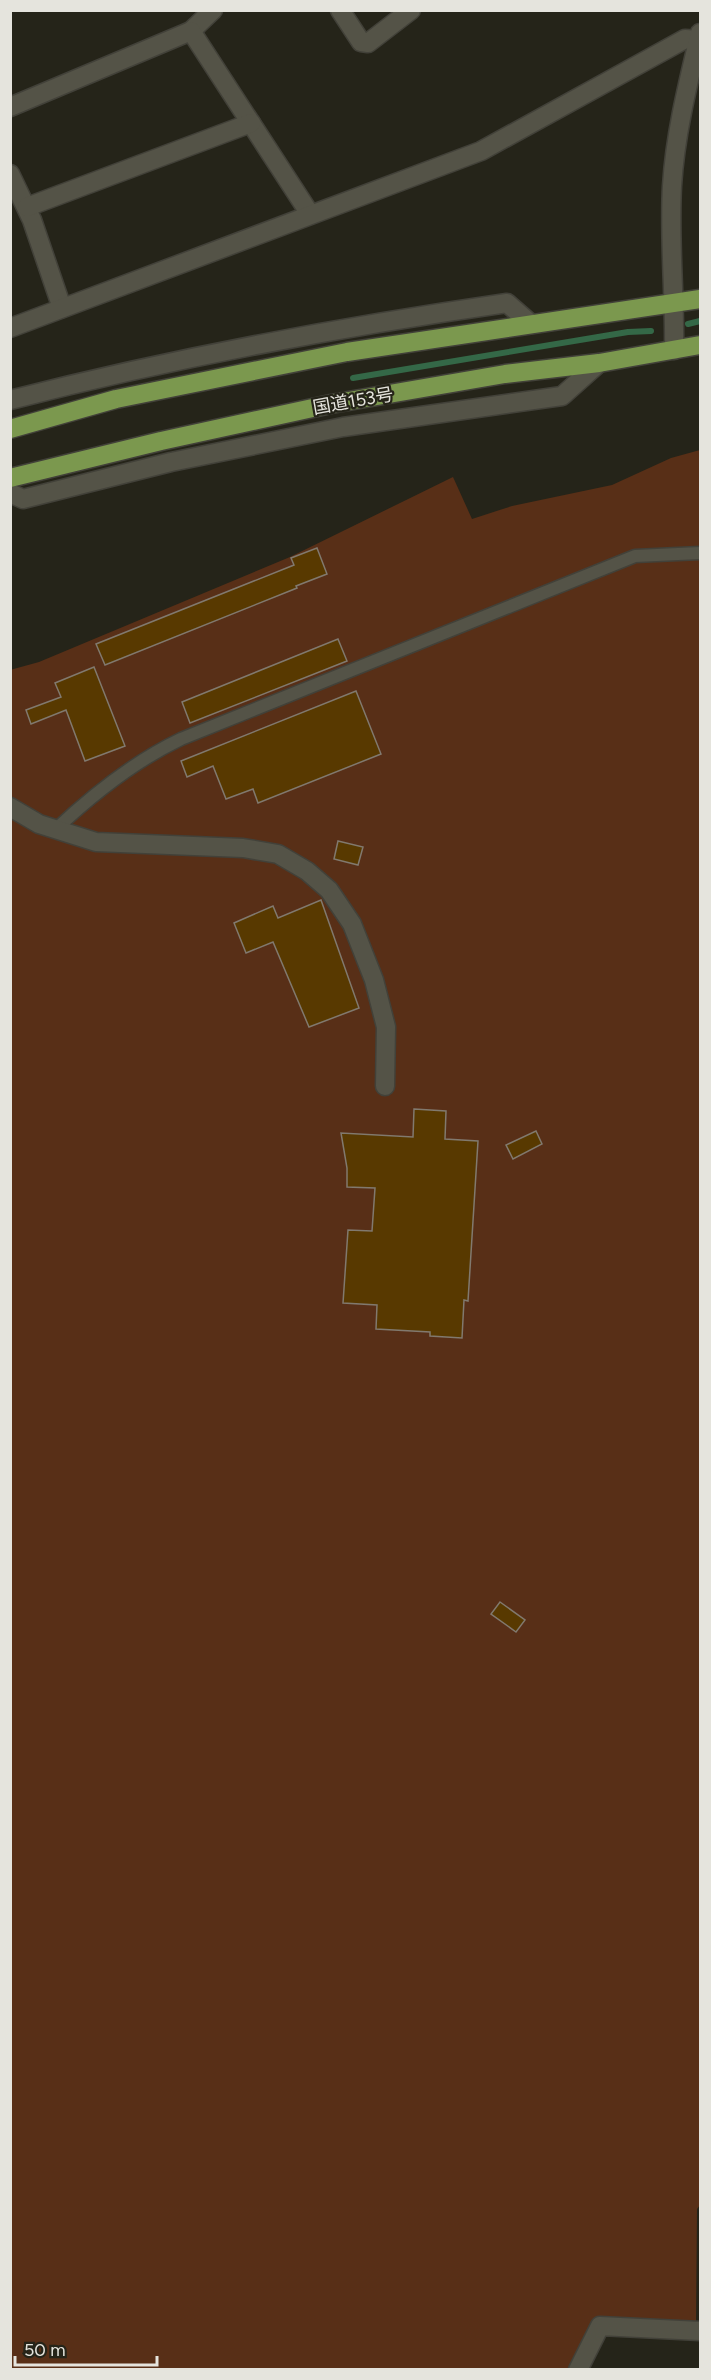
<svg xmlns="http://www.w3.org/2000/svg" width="711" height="2380" viewBox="0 0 711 2380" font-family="Figtree,'Noto Sans JP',sans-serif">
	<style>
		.green { fill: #582f17 }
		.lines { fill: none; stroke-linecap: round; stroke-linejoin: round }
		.stream { stroke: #346847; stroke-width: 6 }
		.building { fill: #583900; stroke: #81796e; stroke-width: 1.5 }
		.service-casing { stroke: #424139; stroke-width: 15 }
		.minor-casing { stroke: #424139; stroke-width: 21 }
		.tertiary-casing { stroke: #424139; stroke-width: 21 }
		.trunk-casing { stroke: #424139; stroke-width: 21 }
		.service { stroke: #545347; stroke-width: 12 }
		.minor { stroke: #545347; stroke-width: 18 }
		.tertiary { stroke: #545347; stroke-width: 18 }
		.trunk { stroke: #7b984e; stroke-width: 18 }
		.labels { text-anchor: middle; stroke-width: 4.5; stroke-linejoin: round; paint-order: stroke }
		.street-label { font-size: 18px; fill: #e5e4dd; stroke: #252419 }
	</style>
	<rect width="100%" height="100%" fill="#252419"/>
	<polygon class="green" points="700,450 700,2205 697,2209 696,2323 601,2321 572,2369 11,2369 10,670 39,662 290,557 453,477 472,519 512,506 612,485 671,458"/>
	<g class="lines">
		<g class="stream">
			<polyline points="688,324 700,321"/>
			<polyline points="353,378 628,332 651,331"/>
		</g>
	</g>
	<g class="building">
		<polygon points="317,548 327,574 296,586 297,588 105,665 96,644 294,565 291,558"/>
		<polygon points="338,639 347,661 190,723 182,702"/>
		<polygon points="94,667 125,746 85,761 66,710 31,724 26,710 61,697 55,683"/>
		<polygon points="356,691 381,754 258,803 253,789 226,799 213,766 187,777 181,761"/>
		<polygon points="338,841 363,847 358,865 334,859"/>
		<polygon points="321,900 359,1008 309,1027 273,942 246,953 234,923 273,906 278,918"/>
		<polygon points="414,1109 446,1111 445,1139 478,1141 468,1301 464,1300 462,1338 430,1336 430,1332 376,1329 377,1305 343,1303 348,1230 372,1231 375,1188 347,1187 347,1168 341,1133 413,1137"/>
		<polygon points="536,1131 542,1144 513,1159 506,1145"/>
		<polygon points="500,1602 525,1620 516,1632 491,1614"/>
	</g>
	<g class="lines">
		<g class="service-casing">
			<path id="service" d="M55,830c37,-35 80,-69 126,-91l454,-183 65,-3"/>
		</g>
		<g class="minor-casing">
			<g id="minor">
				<polyline points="340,10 361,42 368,43 411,10"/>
				<polyline points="191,31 213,10"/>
				<polyline points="10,107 191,31 310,214"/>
				<polyline points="10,174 32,220 62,308"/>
				<polyline points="27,207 251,123"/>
				<polyline points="10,328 481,151 685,39 699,40"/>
				<path d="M10,400c164,-42 330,-73 497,-97l24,21"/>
				<polyline points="10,493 23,499 171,462 343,427 562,396 599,363"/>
				<polyline points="578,2370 600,2326 700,2331"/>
			</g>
		</g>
		<g class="tertiary-casing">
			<g id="tertiary">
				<path d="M674,350c1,-55 -5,-110 -2,-164 3,-51 16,-103 28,-153"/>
				<polyline points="10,807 39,824 96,842 243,848 278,854 307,871 329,890 352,924 374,980 386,1027 385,1086"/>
			</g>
		</g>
		<g class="trunk-casing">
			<g id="trunk">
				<polyline points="10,429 116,399 347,352 700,299"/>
				<polyline points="10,478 161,441 331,404 505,374 599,363 700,345"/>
			</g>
		</g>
		<use href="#service" class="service"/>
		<use href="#minor" class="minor"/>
		<use href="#tertiary" class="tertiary"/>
		<use href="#trunk" class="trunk"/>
	</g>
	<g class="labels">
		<g class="street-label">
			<text transform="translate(353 401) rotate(-10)" y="6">国道153号</text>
		</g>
	</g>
	<rect width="711" height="2380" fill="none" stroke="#e5e4dd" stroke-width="24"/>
	<path d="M15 2356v9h142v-9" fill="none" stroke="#e5e4dd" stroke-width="3"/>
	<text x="24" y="2356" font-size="18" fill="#e5e4dd" stroke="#252419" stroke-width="4.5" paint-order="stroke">50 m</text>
</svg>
